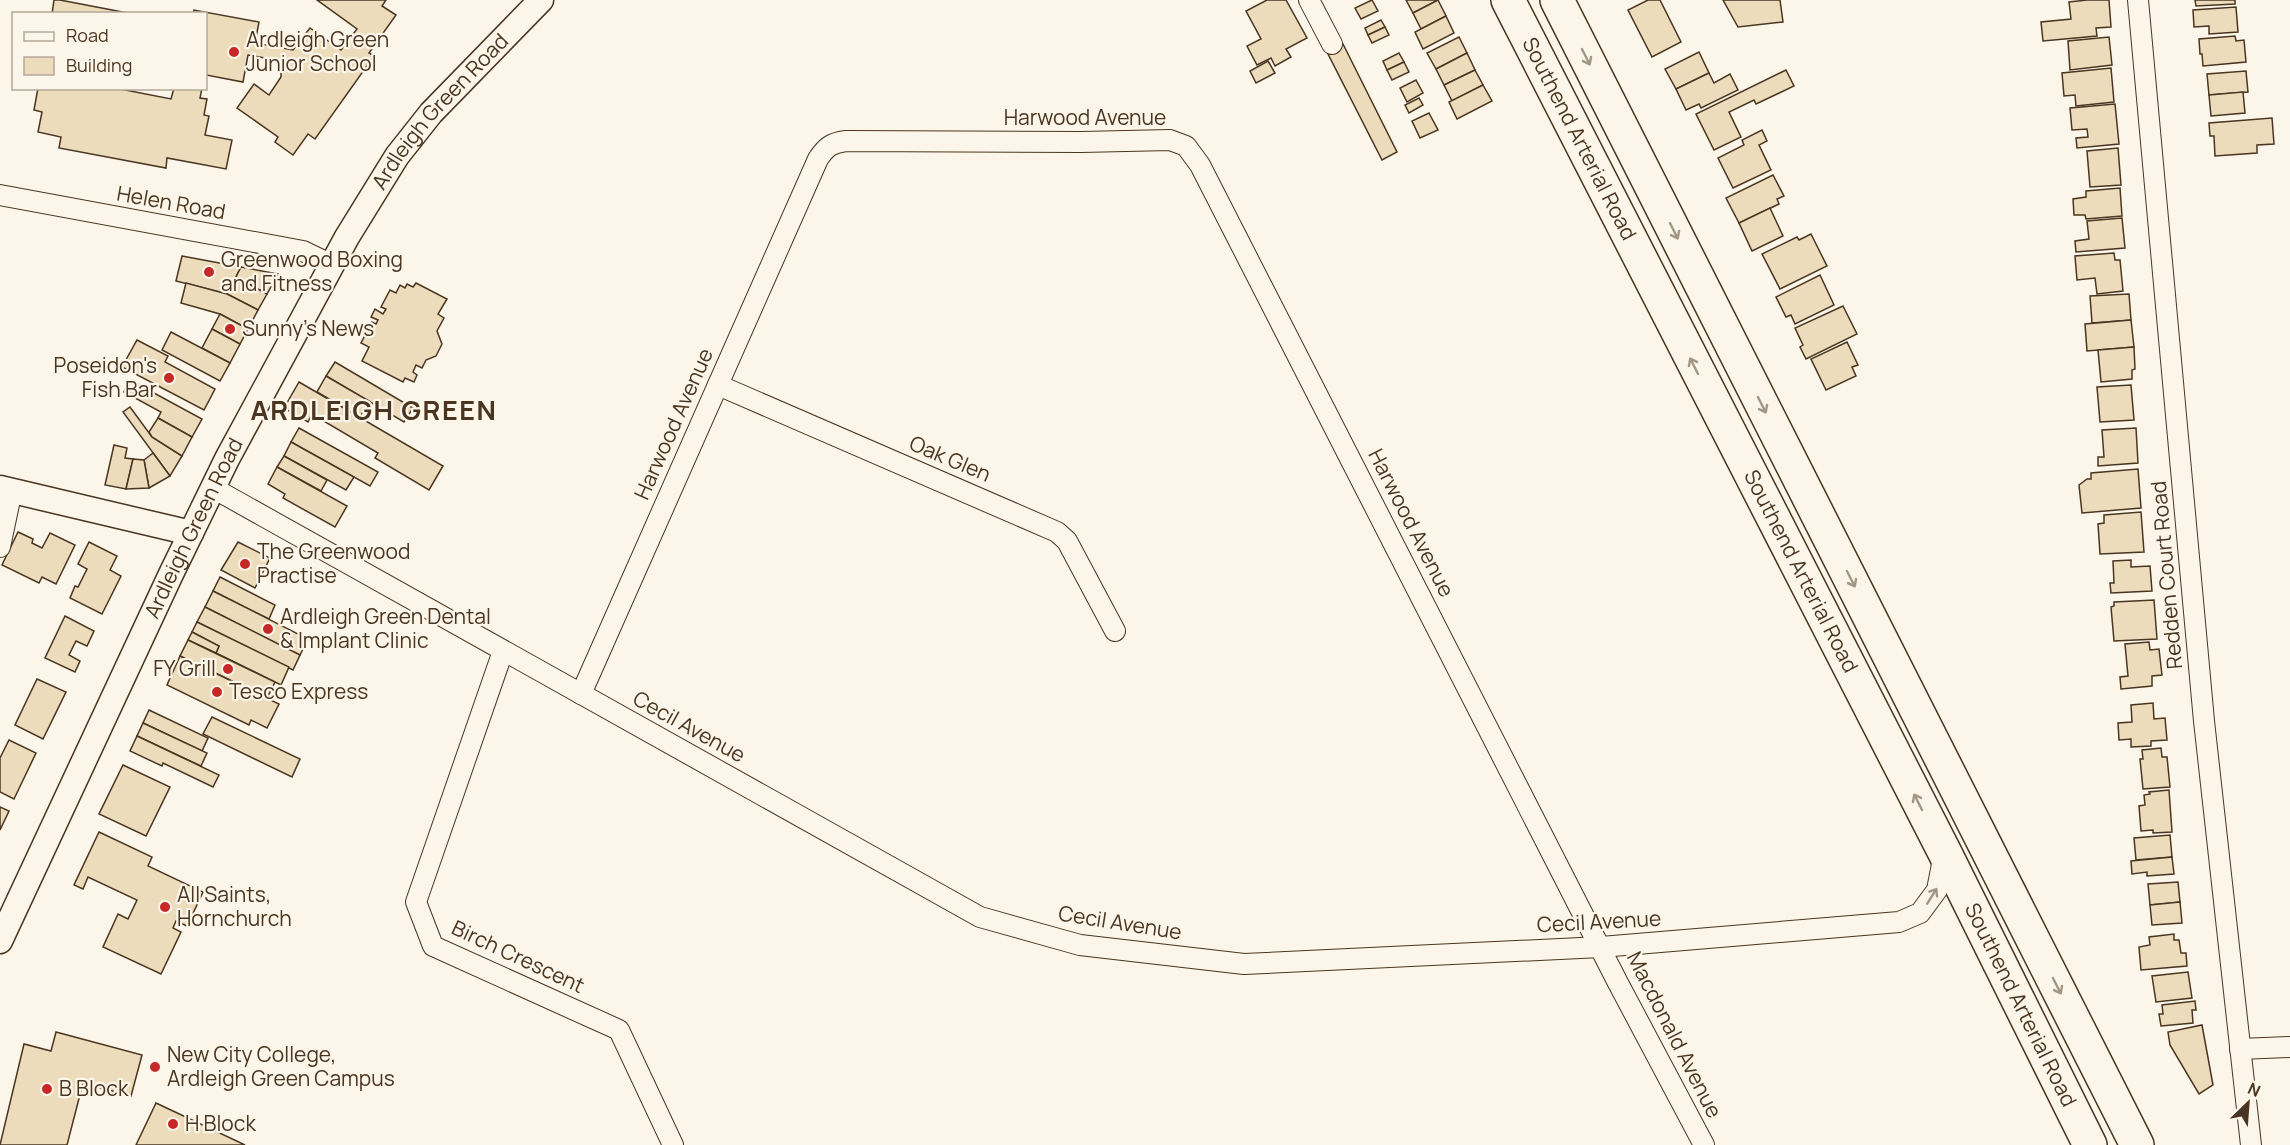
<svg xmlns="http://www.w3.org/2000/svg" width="2290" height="1145" viewBox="0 0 2290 1145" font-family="Manrope,sans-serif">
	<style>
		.building { fill: #ecdcbc; stroke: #4a3520; stroke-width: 1.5 }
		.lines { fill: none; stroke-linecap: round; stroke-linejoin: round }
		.minor-casing { stroke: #4a3520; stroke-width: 22 }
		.tertiary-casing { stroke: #4a3520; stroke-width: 27 }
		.trunk-casing { stroke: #4a3520; stroke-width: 36 }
		.minor { stroke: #fbf6e9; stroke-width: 20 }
		.tertiary { stroke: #fbf6e9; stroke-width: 24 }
		.trunk { stroke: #fbf6e9; stroke-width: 33 }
		.oneway { stroke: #a29684 }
		.poi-dot { fill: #c62828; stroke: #fbf6e9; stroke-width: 2 }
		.labels { text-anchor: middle; stroke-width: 4.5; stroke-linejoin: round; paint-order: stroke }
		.poi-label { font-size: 21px; fill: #4a3520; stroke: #fbf6e9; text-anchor: start }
		.street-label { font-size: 21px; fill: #4a3520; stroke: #fbf6e9 }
		.district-label { font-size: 27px; font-weight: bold; letter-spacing: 1.5px; fill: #4a3520; stroke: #fbf6e9 }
	</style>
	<rect width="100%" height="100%" fill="#fbf6e9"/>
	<g class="building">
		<polygon points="54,0 60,0 133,14 52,14"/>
		<polygon points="317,0 386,0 382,6 396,15 369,53 374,56 315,139 308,134 293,155 275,142 278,137 237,108 254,84 269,95 281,77 281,69 286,62 248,55 243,82 206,75 206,14 193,14 194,10 259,22 255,43 293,50 310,28 341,50 357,29"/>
		<polygon points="1267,0 1286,0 1307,38 1286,49 1291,57 1275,66 1271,58 1257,65 1247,46 1261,39 1246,11"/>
		<polygon points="1372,0 1378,11 1361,19 1355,8"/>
		<polygon points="1406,0 1438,0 1413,13"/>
		<polygon points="1438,0 1446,16 1421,29 1413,13"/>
		<polygon points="1648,0 1660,0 1681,42 1652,57 1628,10"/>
		<polygon points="1723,0 1780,0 1783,22 1738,27"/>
		<polygon points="2087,0 2109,0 2111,27 2096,28 2097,36 2043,41 2041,22 2071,19 2069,2"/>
		<polygon points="2195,0 2235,0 2235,4 2196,6"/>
		<polygon points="2236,7 2238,32 2209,34 2209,26 2194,27 2193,10"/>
		<polygon points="1446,16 1454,33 1423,49 1415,32"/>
		<polygon points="1381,20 1385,27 1368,35 1365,28"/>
		<polygon points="1385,27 1389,35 1372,43 1368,35"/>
		<polygon points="2235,36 2236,41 2244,40 2246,62 2203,66 2202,54 2200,54 2199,39"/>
		<polygon points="1459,37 1467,53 1436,69 1427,53"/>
		<polygon points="2109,37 2112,65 2070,70 2068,41"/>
		<polygon points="1343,44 1397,152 1382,160 1327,52"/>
		<polygon points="1699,52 1709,73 1676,89 1665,69"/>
		<polygon points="1399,53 1404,62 1387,70 1383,61"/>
		<polygon points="1467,53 1475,70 1444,85 1436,69"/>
		<polygon points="1268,61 1275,73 1256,83 1250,71"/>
		<polygon points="1404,62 1409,72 1392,80 1387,70"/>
		<polygon points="2111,68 2114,102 2076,106 2075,95 2064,96 2062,73"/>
		<polygon points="1475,70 1483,85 1452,101 1444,85"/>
		<polygon points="1786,70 1794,86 1756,104 1754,100 1729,112 1741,137 1714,150 1696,114"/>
		<polygon points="2246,71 2248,92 2209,95 2207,74"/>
		<polygon points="1709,73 1714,83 1730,74 1738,90 1701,108 1699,104 1686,110 1676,89"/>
		<polygon points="1416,80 1423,93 1407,102 1400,88"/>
		<polygon points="1483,85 1492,101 1457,119 1449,102"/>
		<polygon points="38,88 115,88 171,99 174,88 202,88 200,98 207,99 204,115 209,116 205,135 232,140 226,169 167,158 166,168 59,148 61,137 38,132 42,112 34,110"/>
		<polygon points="2243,92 2245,113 2211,116 2209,95"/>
		<polygon points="1419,98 1423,105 1409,113 1405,105"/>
		<polygon points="2115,104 2119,144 2077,148 2076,138 2088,137 2087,129 2072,130 2070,108"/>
		<polygon points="1429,113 1438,130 1420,138 1412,121"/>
		<polygon points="2272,118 2274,144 2257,145 2257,153 2215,156 2214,136 2210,136 2209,123"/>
		<polygon points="1762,130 1767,141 1759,145 1771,170 1733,188 1718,158 1744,145 1742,140"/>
		<polygon points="2118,148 2121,185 2090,187 2087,151"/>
		<polygon points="1773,175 1784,196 1777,199 1779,204 1739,223 1726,198"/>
		<polygon points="2120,188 2122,216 2086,219 2085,215 2074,215 2073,199 2086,197 2086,191"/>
		<polygon points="1770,208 1783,236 1752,251 1739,223"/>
		<polygon points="2122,218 2125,248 2076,252 2075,241 2089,239 2087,221"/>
		<polygon points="1811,234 1827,266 1780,289 1762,254 1797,237 1799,240"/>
		<polygon points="2114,253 2115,260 2120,260 2123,291 2097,294 2095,278 2077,280 2075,256"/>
		<polygon points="182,256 241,267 227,294 176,281"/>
		<polygon points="241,267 278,274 267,294 236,277"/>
		<polygon points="1820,275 1834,305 1795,324 1791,315 1786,317 1776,297"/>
		<polygon points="236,277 267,294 258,310 227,294"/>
		<polygon points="186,283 227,294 258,310 248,329 220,314 181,303"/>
		<polygon points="416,283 447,299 438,314 444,318 437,331 442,344 436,356 426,360 422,368 416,365 413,372 417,375 414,382 405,378 403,382 362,361 369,347 361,343 372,322 376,324 378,320 371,317 375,309 383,314 386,309 381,307 390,290 396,293 400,285 405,288 407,284 413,287"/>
		<polygon points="2129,294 2131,320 2092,323 2090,296"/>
		<polygon points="1843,306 1857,334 1806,359 1800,347 1803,345 1795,328"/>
		<polygon points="220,314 248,329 240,344 212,329"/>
		<polygon points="2131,320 2134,347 2087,351 2085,324"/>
		<polygon points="212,329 240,344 230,363 202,348"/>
		<polygon points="171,332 230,363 220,381 162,350"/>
		<polygon points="137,340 168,356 165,362 215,389 204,410 122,367"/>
		<polygon points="1847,342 1858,365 1852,367 1856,376 1826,390 1811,359"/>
		<polygon points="2134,347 2135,369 2132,370 2132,379 2101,382 2098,350"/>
		<polygon points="335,362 413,408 404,422 326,376"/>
		<polygon points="326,376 369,401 360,417 317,392"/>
		<polygon points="130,380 202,419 192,437 158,418 161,412 124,392"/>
		<polygon points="299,382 443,466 429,490 375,458 378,453 312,414 308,422 284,408"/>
		<polygon points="2131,385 2134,420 2100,422 2097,387"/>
		<polygon points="130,407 152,437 182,456 170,476 123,412"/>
		<polygon points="158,418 192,437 182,456 152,437 149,432"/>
		<polygon points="299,428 378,472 370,486 291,442"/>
		<polygon points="2136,428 2138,463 2098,466 2098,457 2104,457 2102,430"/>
		<polygon points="291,442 354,477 346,490 284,456"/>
		<polygon points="114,445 127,448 125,458 133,459 126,489 105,485"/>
		<polygon points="153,453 170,476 149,488 144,460"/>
		<polygon points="284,456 327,480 321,491 277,467"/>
		<polygon points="133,459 144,460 149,488 126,489"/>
		<polygon points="277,467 347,506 335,527 283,498 285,494 268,484"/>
		<polygon points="2138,469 2141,508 2082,513 2079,485 2087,479 2091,479 2091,473"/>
		<polygon points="2141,512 2144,552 2100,554 2098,524 2104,523 2104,515"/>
		<polygon points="18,532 33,539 32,543 42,548 50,533 75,545 56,584 42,577 39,583 2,565"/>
		<polygon points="89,542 117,556 110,570 121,576 102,614 70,598 75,586 78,587 87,569 78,564"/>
		<polygon points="238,542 270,558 255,588 221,570"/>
		<polygon points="2131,560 2131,567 2150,566 2152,591 2111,593 2110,583 2114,583 2113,561"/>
		<polygon points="220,577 275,605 269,619 213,591"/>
		<polygon points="213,591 308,639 300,655 205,607"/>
		<polygon points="2154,600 2157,639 2114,641 2111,607 2114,606 2114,602"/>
		<polygon points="205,607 300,655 293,670 197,622"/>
		<polygon points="65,616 94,631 87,646 76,641 69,655 80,661 75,672 45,658"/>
		<polygon points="197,622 289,667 281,685 216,653 219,646 192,632"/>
		<polygon points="192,632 219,646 216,653 188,640"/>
		<polygon points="188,640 275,682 267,698 180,656"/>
		<polygon points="2149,642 2150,650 2159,649 2162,675 2152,676 2152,686 2121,689 2120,677 2128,676 2125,644"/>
		<polygon points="180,656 279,704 267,728 251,720 249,725 167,685"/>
		<polygon points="37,679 66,692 43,739 15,725"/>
		<polygon points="2153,703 2154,719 2165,718 2167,740 2151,741 2151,746 2131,747 2131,739 2119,740 2118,723 2132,722 2131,705"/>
		<polygon points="149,710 208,738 202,751 143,723"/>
		<polygon points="212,717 300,759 292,777 203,734"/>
		<polygon points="143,723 207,753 201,766 137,736"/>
		<polygon points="137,736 219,775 213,787 163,763 162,766 130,751"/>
		<polygon points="9,740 36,753 14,799 0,792 0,758"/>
		<polygon points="2161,748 2162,757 2167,757 2170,787 2143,789 2140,759 2143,759 2142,750"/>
		<polygon points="123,765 170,787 146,836 99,814"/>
		<polygon points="2169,790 2172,832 2153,833 2153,830 2141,831 2139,806 2145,805 2144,795 2150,794 2149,792"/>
		<polygon points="0,807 9,811 0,830"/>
		<polygon points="99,832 152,857 148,866 203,892 187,926 176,921 173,928 181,932 161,974 103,947 118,914 128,919 137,900 88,877 83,889 74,885"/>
		<polygon points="2170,835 2172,857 2136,860 2134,838"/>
		<polygon points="2172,857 2174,874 2147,876 2147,872 2132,874 2131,861"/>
		<polygon points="2178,882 2180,902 2150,905 2148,884"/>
		<polygon points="2180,902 2182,923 2152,925 2150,905"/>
		<polygon points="2174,934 2174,940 2179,940 2181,953 2186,953 2187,966 2141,970 2139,947 2150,945 2149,937"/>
		<polygon points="2188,972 2192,998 2156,1002 2152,976"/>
		<polygon points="2195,1001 2196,1010 2192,1010 2193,1023 2161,1026 2159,1014 2163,1014 2162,1005"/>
		<polygon points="2202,1025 2213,1085 2199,1094 2170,1045 2168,1032"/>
		<polygon points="56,1032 142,1055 131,1096 83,1083 67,1145 0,1145 24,1044 51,1051"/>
		<polygon points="156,1103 245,1145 136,1145"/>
	</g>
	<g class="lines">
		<g class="minor-casing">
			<g id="minor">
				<polyline points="1309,0 1332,44"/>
				<polyline points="2138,0 2204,721 2251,1145"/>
				<polyline points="0,195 303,251 332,265"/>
				<polyline points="718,385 1057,532 1067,541 1115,631"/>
				<polyline points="213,488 980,917 1080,945 1244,964 1601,947 1899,922 1920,913 1937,890 1944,854"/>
				<polyline points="0,547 12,490"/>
				<polyline points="503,651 416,902 433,946 619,1030 673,1145"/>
				<path d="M581,694l237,-535c8,-12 13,-16 28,-18l235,1 89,-2 16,6 14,19 417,816 87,164"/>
				<polyline points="2240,1049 2290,1047"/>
			</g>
		</g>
		<g class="tertiary-casing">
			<g id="tertiary">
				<polyline points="0,488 191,533"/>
				<path id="s1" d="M0,941l171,-367 56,-115 120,-222 50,-81 34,-43 110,-113"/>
			</g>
		</g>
		<g class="trunk-casing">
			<g id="trunk">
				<path id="s2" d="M1508,0l437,853 145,292"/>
				<polyline points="1557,0 2137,1145"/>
			</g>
		</g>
		<use href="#minor" class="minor"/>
		<use href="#tertiary" class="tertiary"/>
		<use href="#trunk" class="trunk"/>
	</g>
	<defs><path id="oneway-shaft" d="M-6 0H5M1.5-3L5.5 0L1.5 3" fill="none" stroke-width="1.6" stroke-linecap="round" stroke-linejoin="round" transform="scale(1.5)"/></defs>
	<g class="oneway">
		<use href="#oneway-shaft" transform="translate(1586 57) rotate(63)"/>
		<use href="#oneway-shaft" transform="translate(1674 231) rotate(63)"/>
		<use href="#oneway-shaft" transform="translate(1694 366) rotate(-117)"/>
		<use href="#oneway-shaft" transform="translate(1762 405) rotate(63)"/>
		<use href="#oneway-shaft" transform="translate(1851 579) rotate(63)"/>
		<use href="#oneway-shaft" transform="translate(1918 802) rotate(-117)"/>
		<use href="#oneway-shaft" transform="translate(1932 896) rotate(-58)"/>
		<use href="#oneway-shaft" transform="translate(2057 986) rotate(63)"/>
	</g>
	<g class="poi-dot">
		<circle cx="234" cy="52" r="6"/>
		<circle cx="209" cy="272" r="6"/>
		<circle cx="230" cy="329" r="6"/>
		<circle cx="169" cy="378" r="6"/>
		<circle cx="245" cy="564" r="6"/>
		<circle cx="268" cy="629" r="6"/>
		<circle cx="228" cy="669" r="6"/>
		<circle cx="217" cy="692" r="6"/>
		<circle cx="165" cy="907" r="6"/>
		<circle cx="155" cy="1067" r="6"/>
		<circle cx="47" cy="1089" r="6"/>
		<circle cx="173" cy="1124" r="6"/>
	</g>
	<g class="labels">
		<g class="poi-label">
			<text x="246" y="47">Ardleigh Green<tspan x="246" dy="24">Junior School</tspan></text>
			<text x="221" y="267">Greenwood Boxing<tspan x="221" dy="24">and Fitness</tspan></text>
			<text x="242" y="336">Sunny's News</text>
			<text x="157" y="373" text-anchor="end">Poseidon's<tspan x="157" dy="24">Fish Bar</tspan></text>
			<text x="257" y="559">The Greenwood<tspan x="257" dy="24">Practise</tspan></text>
			<text x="280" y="624">Ardleigh Green Dental<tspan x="280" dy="24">&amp; Implant Clinic</tspan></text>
			<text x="216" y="676" text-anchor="end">FY Grill</text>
			<text x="229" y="699">Tesco Express</text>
			<text x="177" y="902">All Saints,<tspan x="177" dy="24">Hornchurch</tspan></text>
			<text x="167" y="1062">New City College,<tspan x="167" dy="24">Ardleigh Green Campus</tspan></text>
			<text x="59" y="1096">B Block</text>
			<text x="185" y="1131">H Block</text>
		</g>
		<g class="street-label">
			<text dy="7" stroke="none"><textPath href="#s1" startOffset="942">Ardleigh Green Road</textPath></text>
			<text x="1085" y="125">Harwood Avenue</text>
			<text dy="7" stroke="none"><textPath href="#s2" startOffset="156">Southend Arterial Road</textPath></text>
			<text transform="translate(171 203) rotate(10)" y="7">Helen Road</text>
			<text transform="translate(674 424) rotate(-66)" y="7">Harwood Avenue</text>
			<text transform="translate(950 459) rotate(23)" y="7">Oak Glen</text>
			<text transform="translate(1411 523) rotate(63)" y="7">Harwood Avenue</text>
			<text dy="7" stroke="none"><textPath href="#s1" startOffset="456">Ardleigh Green Road</textPath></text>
			<text dy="7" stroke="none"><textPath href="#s2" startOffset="642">Southend Arterial Road</textPath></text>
			<text transform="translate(2167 575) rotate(-95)" y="7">Redden Court Road</text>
			<text transform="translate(689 727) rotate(29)" y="7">Cecil Avenue</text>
			<text transform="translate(1599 922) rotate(-3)" y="7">Cecil Avenue</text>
			<text transform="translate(1120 923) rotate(9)" y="7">Cecil Avenue</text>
			<text transform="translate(518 957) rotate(25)" y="7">Birch Crescent</text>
			<text dy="7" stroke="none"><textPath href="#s2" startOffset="1128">Southend Arterial Road</textPath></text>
			<text transform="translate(1674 1035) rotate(63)" y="7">Macdonald Avenue</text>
		</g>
		<g class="district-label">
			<text x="374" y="420">ARDLEIGH GREEN</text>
		</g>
	</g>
	<rect x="12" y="12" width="195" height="78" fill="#fbf6e9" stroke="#b4a999" stroke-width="1.5"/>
	<rect x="24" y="32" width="30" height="9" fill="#fbf6e9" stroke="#b4a999" stroke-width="1.5"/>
	<text x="66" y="42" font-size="18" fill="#4a3520">Road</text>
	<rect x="24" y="57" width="30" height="18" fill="#ecdcbc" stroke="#b4a999" stroke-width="1.5"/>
	<text x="66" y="72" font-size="18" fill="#4a3520">Building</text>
	<g transform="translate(2248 1103) rotate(25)" stroke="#fbf6e9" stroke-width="4.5" paint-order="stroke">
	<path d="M0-4.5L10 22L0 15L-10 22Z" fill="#4a3520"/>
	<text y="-9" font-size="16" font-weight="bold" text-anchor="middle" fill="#4a3520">N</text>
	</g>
</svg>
